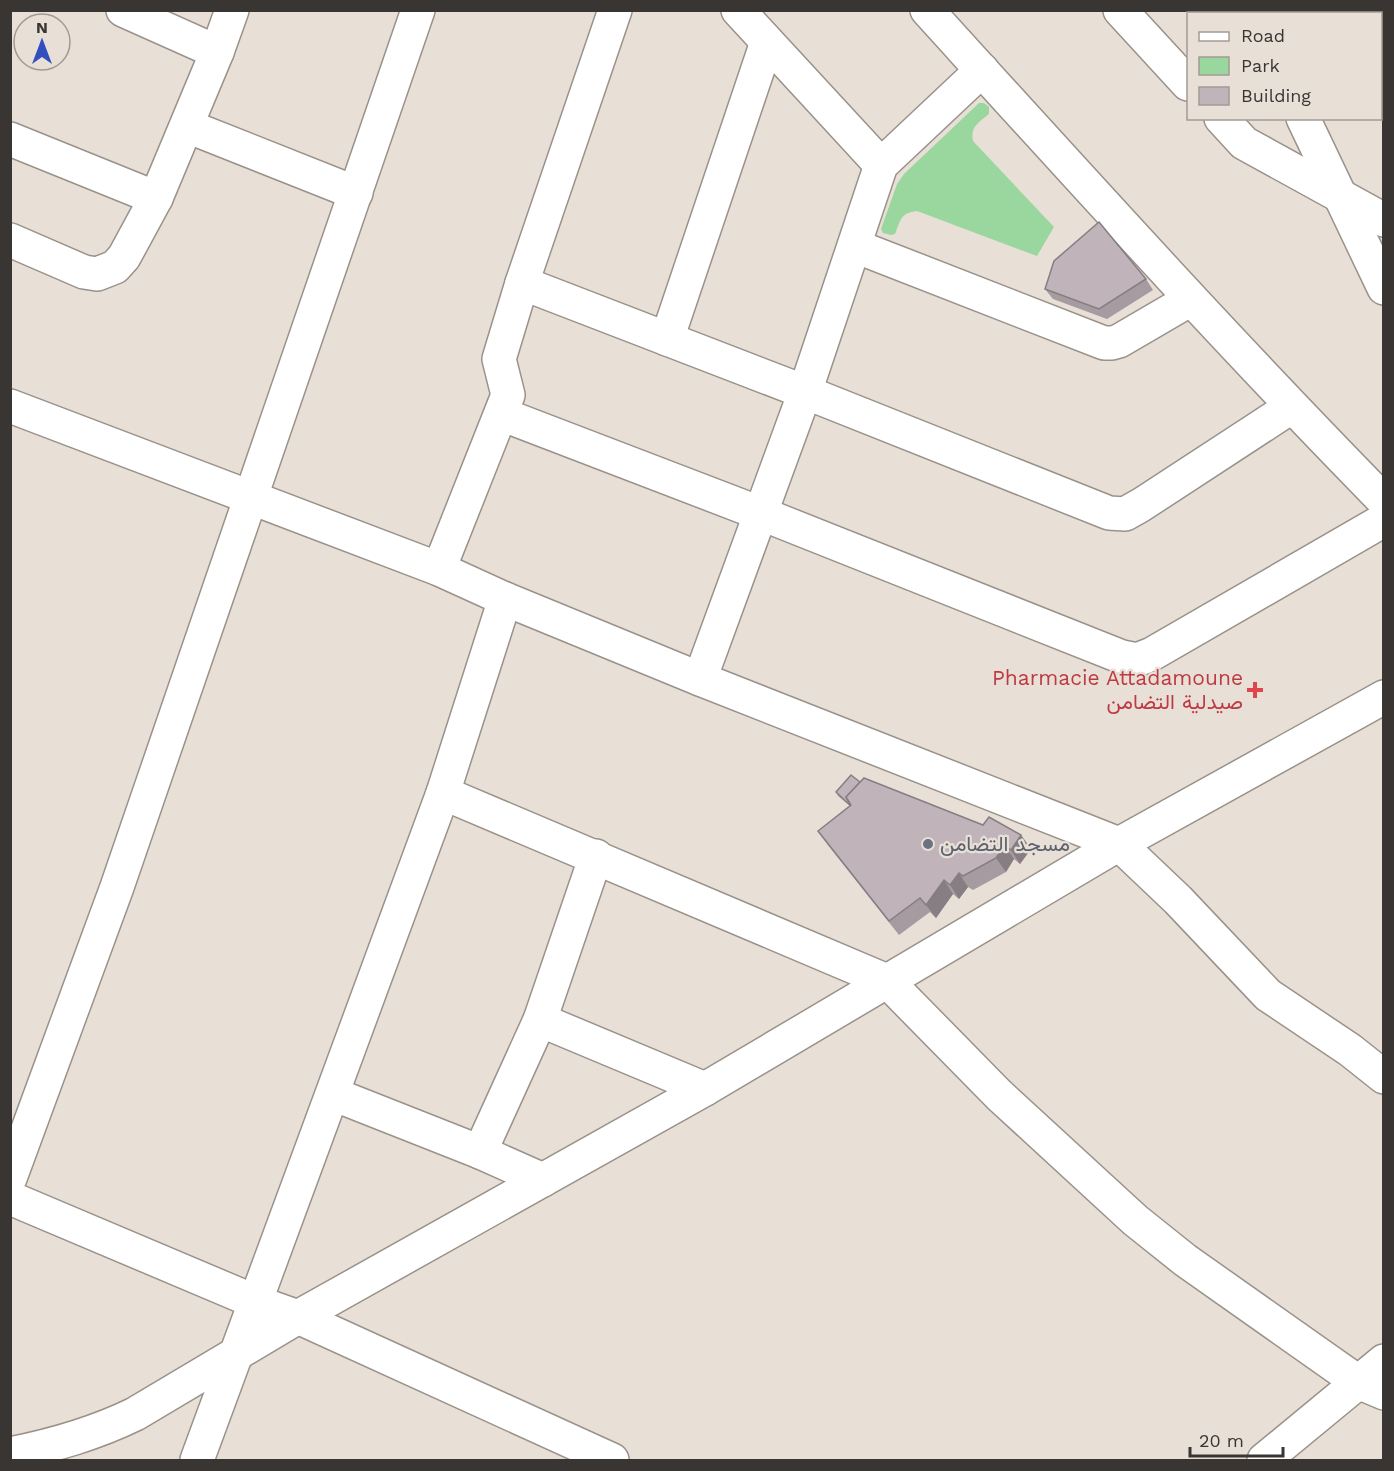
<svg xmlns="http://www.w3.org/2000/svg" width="1394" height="1471" viewBox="0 0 1394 1471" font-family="'Work Sans',Vazirmatn,sans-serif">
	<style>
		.green { fill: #9ad79f }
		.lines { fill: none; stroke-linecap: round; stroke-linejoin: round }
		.minor-casing { stroke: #9a928a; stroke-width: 36 }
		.minor { stroke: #fff; stroke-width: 33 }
		.wall { fill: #a59ba0 }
		.shaded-wall { fill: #867e82 }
		.building { fill: #c0b4ba; stroke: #867e82; stroke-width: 1.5 }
		.health-dot { fill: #e0444e; stroke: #e8dfd7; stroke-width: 2 }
		.worship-dot { fill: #6b7280; stroke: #e8dfd7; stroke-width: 2 }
		.labels { text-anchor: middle; stroke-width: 4.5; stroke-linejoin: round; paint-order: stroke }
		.health-label { font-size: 21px; fill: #be3a42; stroke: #e8dfd7; text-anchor: end }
		.worship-label { font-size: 21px; fill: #5b616d; stroke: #e8dfd7; text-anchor: start }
	</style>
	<rect width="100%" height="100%" fill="#e8dfd7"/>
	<path class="green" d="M979,103h5l5,4v7c-10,8 -19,13 -16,27l81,86 -17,29 -120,-45c-17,2 -16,9 -22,23l-4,1 -8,-2 -2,-4 16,-45 7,-10z"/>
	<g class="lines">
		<g class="minor-casing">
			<g id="minor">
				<polyline points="123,10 217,52"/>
				<polyline points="738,10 881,165"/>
				<path d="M927,10c151,166 300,331 457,491"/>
				<polyline points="1120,10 1188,84"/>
				<polyline points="1252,10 1253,14"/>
				<polyline points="1344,10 1348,14"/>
				<polyline points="1380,35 1384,37"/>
				<polyline points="1221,118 1244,143 1384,220"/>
				<polyline points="1303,118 1384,288"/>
				<polyline points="187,126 356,193"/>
				<polyline points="10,139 156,198"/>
				<polyline points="10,240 84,272 97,274 115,267 124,257 156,198 217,52 232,10"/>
				<polyline points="855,246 1104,343 1112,343 1119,341 1191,299"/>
				<polyline points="522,283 805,392 1109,513 1125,514 1141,505 1291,407"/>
				<polyline points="667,339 767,42"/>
				<polyline points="10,406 439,569 505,599 700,679 1119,844 1178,900 1268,995 1350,1050 1384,1077"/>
				<polyline points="501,414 762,514 1122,657 1137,660 1152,654 1384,520"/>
				<polyline points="439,569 508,395 499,359 522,283 615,10"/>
				<polyline points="700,679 805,392 881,165 982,70"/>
				<polyline points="443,793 887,981 999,1095 1135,1220 1185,1260 1358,1382 1384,1393"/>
				<polyline points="540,1020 705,1089"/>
				<polyline points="333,1094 480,1152 543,1180"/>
				<polyline points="480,1152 540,1020 596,856"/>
				<polyline points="10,1178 117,887 418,10"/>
				<polyline points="10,1198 256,1302 298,1317 612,1460"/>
				<path d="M10,1454c45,-9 84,-20 125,-40l163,-97 407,-228 414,-245 265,-147"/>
				<polyline points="197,1460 443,793 505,599"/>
				<polyline points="1264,1460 1384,1361"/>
			</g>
		</g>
		<use href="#minor" class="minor"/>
	</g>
	<g class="wall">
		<polygon points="1146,279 1153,290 1107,319 1053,299 1045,289"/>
		<polygon points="860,782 983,825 1021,835 1031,849 1020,864 1014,859 1006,872 973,890 968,887 959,899 953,894 936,918 930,912 899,935 828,845 818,831 850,806 838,796 836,792"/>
	</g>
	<g class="shaded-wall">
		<polygon points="1021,835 1031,849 1020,864 1011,850"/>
		<polygon points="1004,845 1014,859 1006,872 996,858"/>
		<polygon points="959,873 968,887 959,899 950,885"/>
		<polygon points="944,880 953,894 936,918 926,905"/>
	</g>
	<g class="building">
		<polygon points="1099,222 1146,279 1099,309 1045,289 1054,261"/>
		<polygon points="851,775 860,782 846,797 851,806 836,792"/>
		<polygon points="864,778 983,825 989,817 1021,835 1011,850 1004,845 996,858 963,876 959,873 950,885 944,880 926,905 920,898 889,921 818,831 851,805 846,797"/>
	</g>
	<path class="health-dot" d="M1252 681h6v6h6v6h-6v6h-6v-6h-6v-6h6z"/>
	<circle class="worship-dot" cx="928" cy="844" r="6"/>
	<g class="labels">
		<g class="health-label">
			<text x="1243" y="685">Pharmacie Attadamoune<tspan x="1243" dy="24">صيدلية التضامن</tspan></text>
		</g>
		<g class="worship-label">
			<text x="940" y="851">مسجد التضامن</text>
		</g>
	</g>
	<rect width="1394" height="1471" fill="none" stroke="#393532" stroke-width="24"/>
	<rect x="1187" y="12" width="195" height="108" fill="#e8dfd7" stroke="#a29b95" stroke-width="1.5"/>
	<rect x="1199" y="32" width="30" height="9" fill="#ffffff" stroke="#a29b95" stroke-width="1.5"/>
	<text x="1241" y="42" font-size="18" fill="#393532">Road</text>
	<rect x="1199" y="57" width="30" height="18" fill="#9ad79f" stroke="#a29b95" stroke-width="1.5"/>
	<text x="1241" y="72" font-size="18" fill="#393532">Park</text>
	<rect x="1199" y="87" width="30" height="18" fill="#c0b4ba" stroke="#a29b95" stroke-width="1.5"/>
	<text x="1241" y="102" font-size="18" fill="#393532">Building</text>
	<g transform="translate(42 42)"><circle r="28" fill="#e8dfd7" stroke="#a29b95" stroke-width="1.5"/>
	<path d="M0-4.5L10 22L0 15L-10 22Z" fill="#324fc0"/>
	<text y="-9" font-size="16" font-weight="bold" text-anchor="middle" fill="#393532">N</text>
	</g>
	<path d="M1190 1447v9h93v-9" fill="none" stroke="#393532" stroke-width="3"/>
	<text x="1199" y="1447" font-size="18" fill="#393532" stroke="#e8dfd7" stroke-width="4.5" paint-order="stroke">20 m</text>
</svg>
